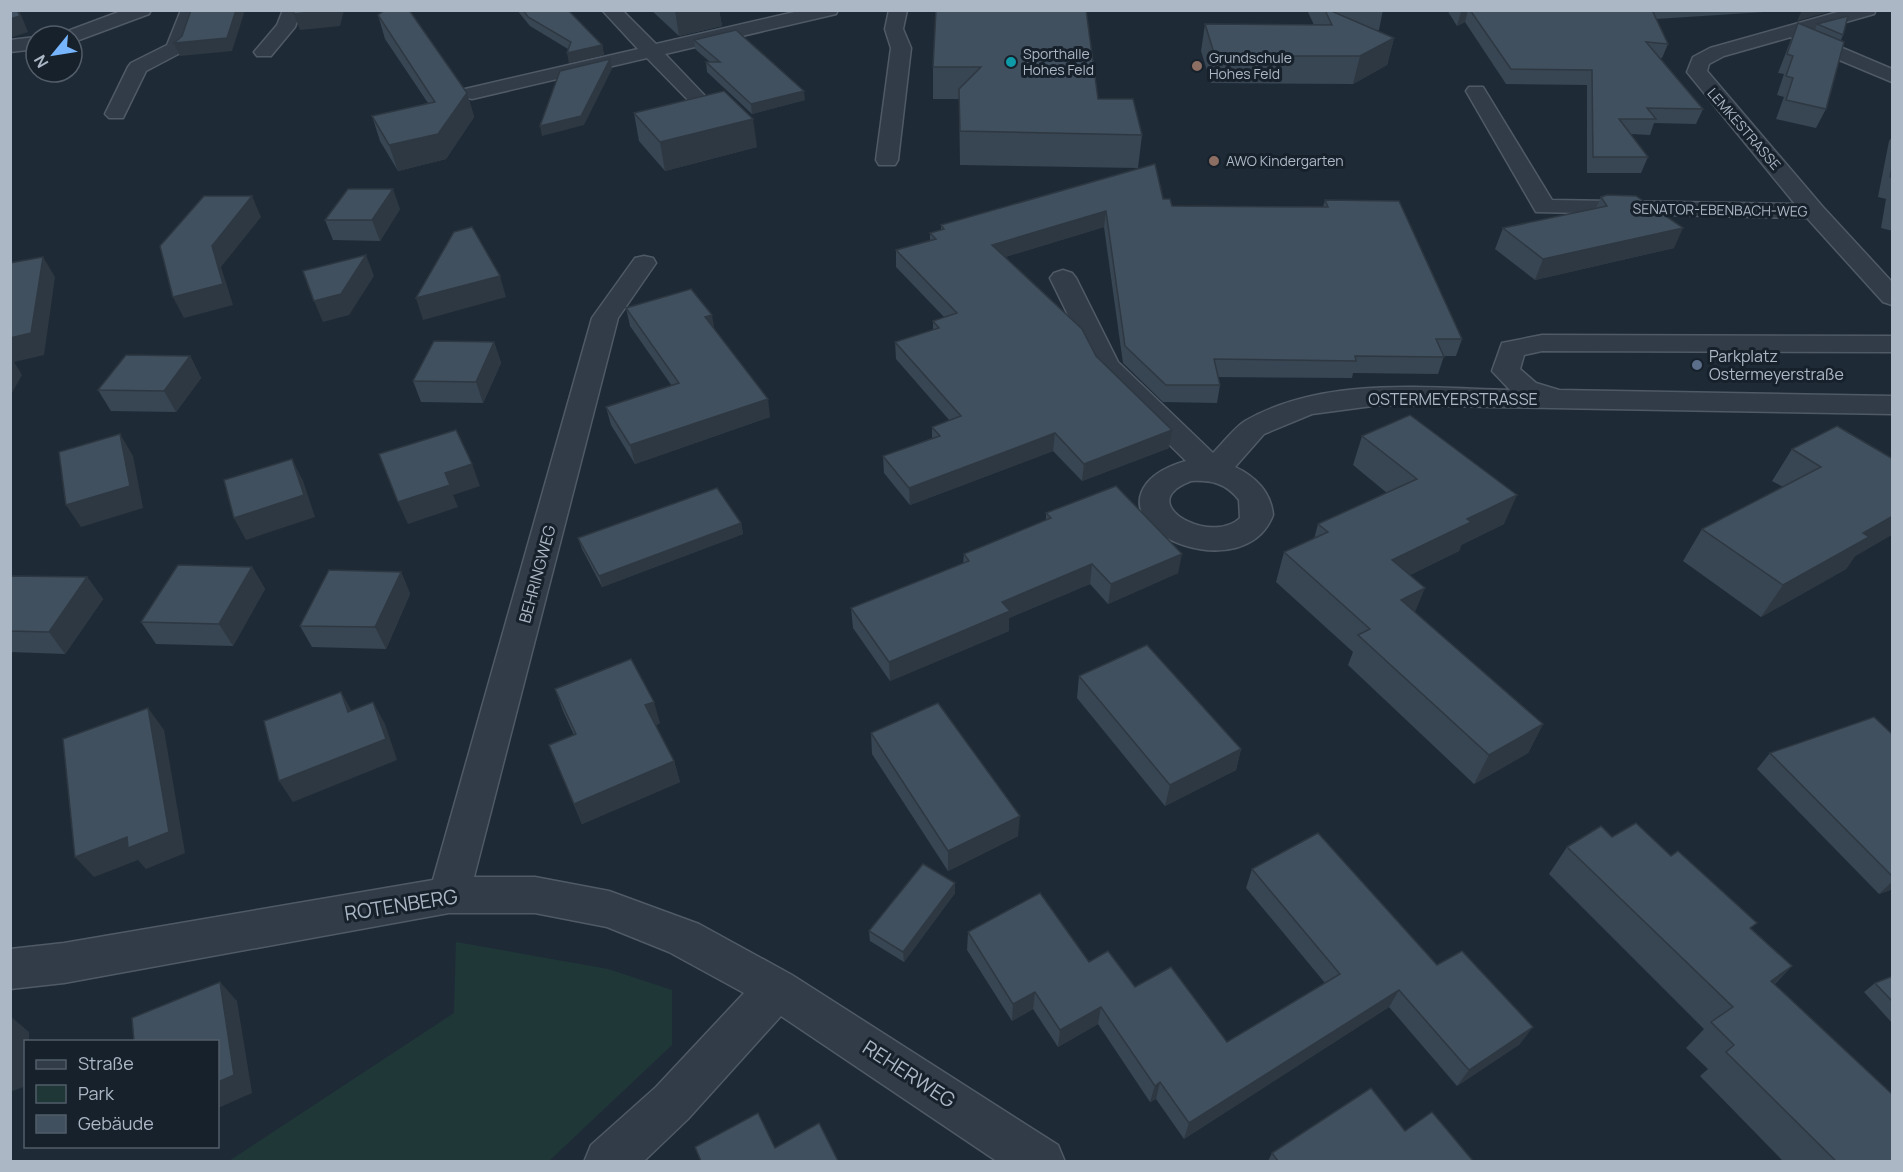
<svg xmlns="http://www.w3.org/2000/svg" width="1903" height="1172" viewBox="0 0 1903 1172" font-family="Manrope,sans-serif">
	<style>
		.green { fill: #203738 }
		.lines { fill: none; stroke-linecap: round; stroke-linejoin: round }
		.street-casing { stroke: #4f5a66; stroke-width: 3 }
		.street { fill: #323c48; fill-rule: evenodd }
		.wall { fill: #384552 }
		.shaded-wall { fill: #2e3842 }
		.building { fill: #41505f; stroke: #2e3842; stroke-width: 1.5 }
		.culture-dot { fill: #0f9aa8; stroke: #17212c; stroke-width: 2 }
		.education-dot { fill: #8d6e63; stroke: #17212c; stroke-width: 2 }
		.service-dot { fill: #5c6f8a; stroke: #17212c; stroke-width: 2 }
		.labels { text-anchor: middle; stroke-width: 6; stroke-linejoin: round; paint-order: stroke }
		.far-poi-label { font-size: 14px; fill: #abb7c5; stroke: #17212c; text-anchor: start }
		.far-street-label { font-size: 14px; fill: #abb7c5; stroke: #17212c }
		.poi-label { font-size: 16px; fill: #abb7c5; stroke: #17212c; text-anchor: start }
		.street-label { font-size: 16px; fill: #abb7c5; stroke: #17212c }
		.near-street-label { font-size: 20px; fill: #abb7c5; stroke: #17212c }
	</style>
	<rect width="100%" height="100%" fill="#1e2b37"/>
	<polygon class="green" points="456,942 608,969 672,990 672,1045 549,1161 229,1161 454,1013"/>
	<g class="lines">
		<g class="street-casing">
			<g id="street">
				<polygon points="124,10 151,10 149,14 79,40 72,42 72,36 62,36 65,32"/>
				<polygon points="181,10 199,10 185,48 182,52 146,71 123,118 109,118 105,114 128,67 131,63 167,45"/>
				<polygon points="283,10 301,10 295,27 271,56 257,56 254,52 277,25"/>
				<polygon points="602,10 622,10 656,44 803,10 838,10 836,14 665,54 705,96 702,100 688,100 647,58 472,99 465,97 462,93 465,89 638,49"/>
				<polygon points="889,10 907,10 903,29 911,48 898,160 895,165 879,165 876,160 891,48 885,29"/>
				<polygon points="1845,10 1876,10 1874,14 1807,33 1892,69 1892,82 1794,41 1791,37 1724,56 1709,64 1707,71 1822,206 1892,282 1892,305 1883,302 1807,218 1536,212 1466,91 1469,87 1483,87 1552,200 1795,204 1687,72 1693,57 1710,48"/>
				<polygon points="36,37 36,49 10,52 10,40"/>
				<polygon points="644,256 653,258 656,263 618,318 474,877 535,877 609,891 699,924 792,975 1058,1145 1065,1162 998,1162 781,1016 688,1119 643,1162 584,1162 591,1145 656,1087 744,993 669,952 607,927 535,913 449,913 64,983 10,989 10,949 64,943 433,880 592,318 635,258"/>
				<path d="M1063,270l9,3 4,5 42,84 95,91c10,-10 21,-25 32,-32 79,-45 179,-33 265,-31l-18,-19 10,-28 40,-8 350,1v16l-350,-1 -18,4 -4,14 16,14 23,7 333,6v18l-512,-9 -68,9 -48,20 -29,33c20,9 36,25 38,48 -27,72 -166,20 -126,-32 10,-12 25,-18 39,-22l-90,-89 -46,-94 4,-5zM1191,481c20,-1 35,2 48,19l1,18c-26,25 -90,-6 -65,-28 4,-4 11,-7 16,-9z"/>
			</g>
		</g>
		<use href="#street" class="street"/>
	</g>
	<g class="wall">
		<polygon points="517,10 568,10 602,45 604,55 569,63 568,49 530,26"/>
		<polygon points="651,10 719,10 722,26 679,36"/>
		<polygon points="936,10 1098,99 1142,135 1138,168 960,165 959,99 933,99 933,67"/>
		<polygon points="1307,10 1383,10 1379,30 1375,30 1394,38 1387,65 1353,84 1211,83 1201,51 1205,24 1314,25"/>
		<polygon points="1447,10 1796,10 1656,19 1668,44 1662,58 1660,58 1703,109 1696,124 1654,123 1650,135 1631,134 1648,157 1641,173 1587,173 1587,85 1506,84 1465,22 1457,26"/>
		<polygon points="378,15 467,93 474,117 446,159 398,171 380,141 372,116 428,103 385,39"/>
		<polygon points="1798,23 1815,30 1817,24 1843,35 1841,40 1826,109 1816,128 1776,119 1784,97 1777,95 1784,74 1778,73 1790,42"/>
		<polygon points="694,40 805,100 752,114 707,72 706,62 710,62 695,49"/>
		<polygon points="634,113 757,147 665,171 639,141"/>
		<polygon points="1893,136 1893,231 1881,228 1886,199 1878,197 1889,141"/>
		<polygon points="1601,197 1674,248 1535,280 1495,249 1503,228 1596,208"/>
		<polygon points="1163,199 1172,206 1323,207 1325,200 1462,339 1456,356 1444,356 1438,374 1353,373 1352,378 1218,377 1220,385 1217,403 1163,402 1123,363 1104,227 1005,257 1096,356 1169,448 1082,481 1053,451 910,505 884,473 883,456 932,438 932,427 950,421 896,359 895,342 933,330 933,321 944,317 896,267 896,250 930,241 930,233 941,230 941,225"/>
		<polygon points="400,209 380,241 333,240 325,220"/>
		<polygon points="626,308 714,329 770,417 635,464 611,425 606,407 672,386 630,326"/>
		<polygon points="494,342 501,363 483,403 421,402 413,381"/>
		<polygon points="190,356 201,378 176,412 111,411 98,390"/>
		<polygon points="1362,436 1504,524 1461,545 1459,551 1410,575 1415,612 1543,724 1528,753 1474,784 1348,665 1353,652 1276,582 1284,552 1314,539 1318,524 1387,493 1353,465"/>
		<polygon points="1792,449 1893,459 1893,534 1855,556 1846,569 1761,617 1683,561 1702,529 1783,487 1772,481"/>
		<polygon points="1046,513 1178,573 1108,604 1090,584 1009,618 1009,631 890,681 853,628 851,608 963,564 964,554 1046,520"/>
		<polygon points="741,523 743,534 602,587 582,549 578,538"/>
		<polygon points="252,567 265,589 233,646 156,644 141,622"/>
		<polygon points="401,572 410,594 386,649 312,647 300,626"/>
		<polygon points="10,576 87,577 103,599 65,654 10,652"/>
		<polygon points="1079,676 1241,749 1236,770 1165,806 1077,698"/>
		<polygon points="555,689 660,723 656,725 674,761 680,782 582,824 549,745 574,735 563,711"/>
		<polygon points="871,733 1018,836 948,871 872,754"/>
		<polygon points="1893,735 1893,889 1879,894 1757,769 1770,753"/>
		<polygon points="1612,837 1752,929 1792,966 1775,984 1893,1161 1783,1161 1700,1076 1708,1069 1686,1048 1704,1029 1549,874 1567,847"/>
		<polygon points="1252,869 1437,965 1520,1044 1457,1086 1389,1007 1184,1139 1156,1099 1150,1102 1098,1024 1058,1047 1033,1009 1012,1021 967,950 968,932 1135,987 1227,1042 1325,983 1246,888"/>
		<polygon points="955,883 955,893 904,962 870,941 869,931"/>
		<polygon points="1893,976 1893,1024 1864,992 1875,983"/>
		<polygon points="1405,1131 1473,1161 1268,1161 1272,1153"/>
	</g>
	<g class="shaded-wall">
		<polygon points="17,10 19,10 28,32 10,38 10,19"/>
		<polygon points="236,10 245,10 232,51 180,56 174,43"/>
		<polygon points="328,10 344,10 340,26 300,30 294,14"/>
		<polygon points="675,10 719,10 722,26 679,36"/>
		<polygon points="1464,10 1468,10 1465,22 1457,26 1461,12"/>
		<polygon points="1802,10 1835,10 1797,21"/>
		<polygon points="1394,38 1387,65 1353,84 1360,56"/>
		<polygon points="602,45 604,55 569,63 567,53"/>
		<polygon points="610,59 612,69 584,125 542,136 540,126"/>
		<polygon points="804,91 805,100 752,114 751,104"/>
		<polygon points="467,93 474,117 446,159 398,171 389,145"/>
		<polygon points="753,119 757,147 665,171 660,142"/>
		<polygon points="393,189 400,209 380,241 372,220"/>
		<polygon points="252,196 261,217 221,267 233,305 184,318 173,297 212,246"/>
		<polygon points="1106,211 1104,227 992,261 992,245"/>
		<polygon points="1683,228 1674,248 1535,280 1543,259"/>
		<polygon points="366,255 374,276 349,315 323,322 314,301"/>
		<polygon points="43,257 55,277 44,355 14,362 22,375 10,396 10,338"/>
		<polygon points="500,276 506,297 423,320 416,298"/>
		<polygon points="712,315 715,333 705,317"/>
		<polygon points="494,342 501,363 483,403 476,382"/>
		<polygon points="190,356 201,378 176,412 164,391"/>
		<polygon points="768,399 770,417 635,464 630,445"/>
		<polygon points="1172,430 1169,448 1082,481 1084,464"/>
		<polygon points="1055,433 1053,451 910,505 909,488"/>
		<polygon points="120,434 133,456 143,508 81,527 66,505"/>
		<polygon points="292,459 303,481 315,517 246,540 234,518"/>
		<polygon points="472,464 480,486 453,495 458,507 408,524 398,502 445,473"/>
		<polygon points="1517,495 1504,524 1461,545 1459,551 1381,589 1392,560 1467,519"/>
		<polygon points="1893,516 1893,534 1855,556 1846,569 1761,617 1783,585 1863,533"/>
		<polygon points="741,523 743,534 602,587 599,576"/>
		<polygon points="1182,554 1178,573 1108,604 1111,584"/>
		<polygon points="1092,564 1090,584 1009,618 1009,631 890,681 889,662 1002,602"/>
		<polygon points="252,567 265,589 233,646 219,624"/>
		<polygon points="401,572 410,594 386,649 375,627"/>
		<polygon points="87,577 103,599 65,654 49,632"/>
		<polygon points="1425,588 1413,617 1401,600"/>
		<polygon points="341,692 353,713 348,712"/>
		<polygon points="373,702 385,724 397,760 293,802 279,781"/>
		<polygon points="654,702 660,723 651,727 645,705"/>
		<polygon points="148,708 164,730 185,853 146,869 138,860 94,877 75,857"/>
		<polygon points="1543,724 1528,753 1474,784 1489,755"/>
		<polygon points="1241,749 1236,770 1165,806 1170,785"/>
		<polygon points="674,761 680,782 582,824 574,804"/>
		<polygon points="1020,816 1018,836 948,871 948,851"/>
		<polygon points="1893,881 1893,889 1879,894"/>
		<polygon points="955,883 955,893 904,962 903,952"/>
		<polygon points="1792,966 1766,992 1771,981"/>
		<polygon points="220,982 237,1001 252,1093 218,1108"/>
		<polygon points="1399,990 1389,1007 1184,1139 1189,1123"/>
		<polygon points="1035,992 1033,1009 1012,1021 1013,1004"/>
		<polygon points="1101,1007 1098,1024 1058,1047 1060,1030"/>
		<polygon points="10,1016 29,1032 29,1041 26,1041 26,1086 10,1092"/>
		<polygon points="1533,1027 1520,1044 1457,1086 1469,1070"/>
		<polygon points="1160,1082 1156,1099 1150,1102 1155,1086"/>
	</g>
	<g class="building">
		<polygon points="10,10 17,10 20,16 10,19"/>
		<polygon points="191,10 236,10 227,38 174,43 182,36"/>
		<polygon points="294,10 328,10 294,14"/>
		<polygon points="385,10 409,10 467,93 438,134 389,145 372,116 435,102 378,15"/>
		<polygon points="523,10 568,10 602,45 567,53 571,42 528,17"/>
		<polygon points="936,10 1086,10 1098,99 1133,99 1142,135 960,131 959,89 981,67 933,67"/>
		<polygon points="1325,10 1329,10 1394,38 1360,56 1215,56 1205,24 1332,25"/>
		<polygon points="1470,10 1652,10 1668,44 1646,42 1703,109 1647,108 1656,119 1619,119 1648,157 1593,157 1592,70 1511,69"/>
		<polygon points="1848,16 1843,35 1817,24"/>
		<polygon points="1798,23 1844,42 1826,109 1786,100 1793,78 1786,76 1793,56 1787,54"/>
		<polygon points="736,30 804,91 751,104 706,62 720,62 694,40"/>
		<polygon points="610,59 581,116 540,126 560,71"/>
		<polygon points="724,91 753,119 660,142 634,113"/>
		<polygon points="1893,163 1893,177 1890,177"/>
		<polygon points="1155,164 1163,199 1170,199 1172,206 1328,207 1325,200 1399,201 1462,339 1436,339 1444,357 1355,356 1356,361 1214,359 1220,385 1166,385 1125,346 1106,211 992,245 1082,329 1096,356 1172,430 1084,464 1055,433 909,488 883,456 940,436 932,427 961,416 895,342 939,328 933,321 957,313 896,250 936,239 930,233 944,229 941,225"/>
		<polygon points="348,189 393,189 372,220 325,220"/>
		<polygon points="1607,195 1636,196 1683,228 1543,259 1503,228 1607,206 1601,197"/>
		<polygon points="204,196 252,196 212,246 223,284 173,297 160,246"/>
		<polygon points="472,227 500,276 416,298 454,232"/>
		<polygon points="366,255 341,294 314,301 303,271"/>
		<polygon points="43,257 31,333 10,338 10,263"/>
		<polygon points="691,289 712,315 705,317 768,399 630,445 606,407 679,383 626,308"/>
		<polygon points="434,341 494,342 476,382 413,381"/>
		<polygon points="126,355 190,356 164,391 98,390"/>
		<polygon points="1410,415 1517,495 1467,519 1471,522 1392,560 1425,588 1401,600 1543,724 1489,755 1358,635 1370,629 1284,552 1328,532 1318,524 1417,479 1362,436"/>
		<polygon points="1837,426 1893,459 1893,516 1863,533 1869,537 1783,585 1702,529 1821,467 1792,449"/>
		<polygon points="456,430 472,464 445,473 450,485 398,502 379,454"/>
		<polygon points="120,434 130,486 66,505 59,452"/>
		<polygon points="292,459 304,495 234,518 224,480"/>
		<polygon points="1116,486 1182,554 1111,584 1092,564 1002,602 1010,611 889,662 851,608 969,561 964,554 1051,518 1046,513"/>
		<polygon points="717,488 741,523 599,576 578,538"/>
		<polygon points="178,565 252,567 219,624 141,622"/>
		<polygon points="329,570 401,572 375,627 300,626"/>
		<polygon points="10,576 87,577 49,632 10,631"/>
		<polygon points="1147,645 1241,749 1170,785 1079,676"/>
		<polygon points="631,659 654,702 645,705 674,761 574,804 549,745 576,734 555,689"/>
		<polygon points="341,692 348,712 373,702 386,739 279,781 264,721"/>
		<polygon points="938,703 1020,816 948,851 871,733"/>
		<polygon points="148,708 169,832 128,848 127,837 75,857 63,739"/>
		<polygon points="1874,717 1893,735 1893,877 1770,753"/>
		<polygon points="1636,823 1671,856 1678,851 1757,923 1750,928 1792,966 1771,981 1893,1095 1893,1161 1836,1161 1726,1052 1734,1045 1711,1022 1733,1007 1567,847 1601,826 1612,837"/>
		<polygon points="1318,833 1437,965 1462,951 1533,1027 1469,1070 1399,990 1189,1123 1160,1082 1155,1086 1101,1007 1060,1030 1035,992 1013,1004 968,932 1040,893 1089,962 1108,951 1135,987 1171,967 1227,1042 1340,974 1252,869"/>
		<polygon points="923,864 955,883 903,952 869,931"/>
		<polygon points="1893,976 1893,1002 1875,983"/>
		<polygon points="220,982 234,1075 218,1082 218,1041 134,1041 132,1018"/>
		<polygon points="1371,1088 1405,1131 1432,1112 1473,1161 1278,1161 1272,1153"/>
		<polygon points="758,1113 775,1148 819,1123 838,1161 701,1161 695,1147"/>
	</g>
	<circle class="culture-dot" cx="1011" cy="62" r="6"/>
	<g class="education-dot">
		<circle cx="1197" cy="66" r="6"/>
		<circle cx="1214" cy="161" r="6"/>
	</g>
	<circle class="service-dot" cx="1697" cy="365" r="6"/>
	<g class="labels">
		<g class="far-poi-label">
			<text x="1023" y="59">Sporthalle<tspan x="1023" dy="16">Hohes Feld</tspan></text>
			<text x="1209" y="63">Grundschule<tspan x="1209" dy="16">Hohes Feld</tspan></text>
			<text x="1226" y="166">AWO Kindergarten</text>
		</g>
		<g class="far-street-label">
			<text transform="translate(1744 129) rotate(49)" y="5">LEMKESTRASSE</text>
			<text transform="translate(1720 210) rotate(1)" y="5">SENATOR-EBENBACH-WEG</text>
		</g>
		<g class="poi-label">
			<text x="1709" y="362">Parkplatz<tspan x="1709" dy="18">Ostermeyerstraße</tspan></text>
		</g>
		<g class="street-label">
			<text x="1453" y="405">OSTERMEYERSTRASSE</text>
			<text transform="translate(537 574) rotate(-75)" y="6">BEHRINGWEG</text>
		</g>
		<g class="near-street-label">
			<text transform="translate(401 905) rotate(-9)" y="7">ROTENBERG</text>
			<text transform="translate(909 1074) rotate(33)" y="7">REHERWEG</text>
		</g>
	</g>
	<rect width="1903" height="1172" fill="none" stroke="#abb7c5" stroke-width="24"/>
	<rect x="24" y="1040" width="195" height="108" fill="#17212c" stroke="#525d69" stroke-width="1.5"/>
	<rect x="36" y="1060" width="30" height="9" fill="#323c48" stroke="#525d69" stroke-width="1.5"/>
	<text x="78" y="1070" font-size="18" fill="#abb7c5">Straße</text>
	<rect x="36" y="1085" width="30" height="18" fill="#203738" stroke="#525d69" stroke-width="1.5"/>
	<text x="78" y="1100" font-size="18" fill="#abb7c5">Park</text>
	<rect x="36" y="1115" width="30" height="18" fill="#41505f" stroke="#525d69" stroke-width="1.5"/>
	<text x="78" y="1130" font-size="18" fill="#abb7c5">Gebäude</text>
	<g transform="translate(54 54) rotate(240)"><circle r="28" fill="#17212c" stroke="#525d69" stroke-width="1.5"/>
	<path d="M0-4.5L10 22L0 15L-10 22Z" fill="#77b6fe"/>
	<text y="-9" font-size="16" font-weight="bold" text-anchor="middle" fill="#abb7c5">N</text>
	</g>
</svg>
